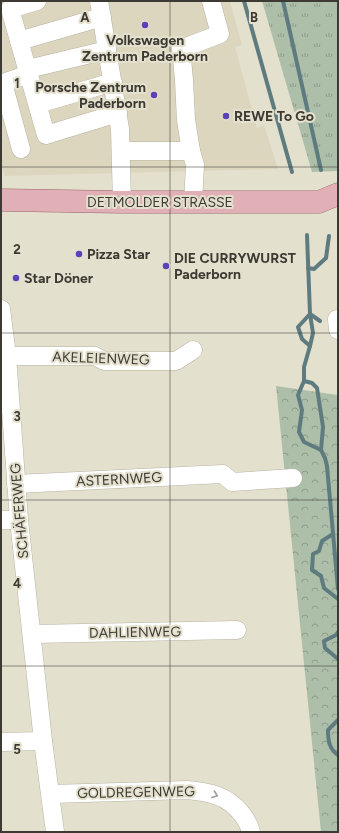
<svg xmlns="http://www.w3.org/2000/svg" width="339" height="833" viewBox="0 0 339 833" font-family="Figtree,sans-serif">
	<style>
		.built { fill: #dbd6bd }
		.grass { fill: url(#grass-tufts) }
		.park { fill: url(#park-crowns) }
		.lines { fill: none; stroke-linecap: round; stroke-linejoin: round }
		.stream { stroke: #5e7c80; stroke-width: 4 }
		.minor-casing { stroke: #b7b3a2; stroke-width: 19 }
		.major-casing { stroke: #9a6468; stroke-width: 23 }
		.minor { stroke: #fff; stroke-width: 18 }
		.major { stroke: #e0b0b6; stroke-width: 22 }
		.oneway { stroke: #9e9c99 }
		.grid { fill: none; stroke: #3c3a33; stroke-width: 1; stroke-opacity: 0.55 }
		.poi-dot { fill: #5d41b9; stroke: #e4e0ce; stroke-width: 1.5 }
		.labels { text-anchor: middle; stroke-width: 4; stroke-linejoin: round; paint-order: stroke }
		.poi-label { font-size: 14px; font-weight: bold; fill: #3c3a33; stroke: #e4e0ce; text-anchor: start }
		.street-label { font-size: 14px; fill: #3c3a33; stroke: #e4e0ce }
		.grid-label { font-size: 13px; text-anchor: middle; font-weight: bold; fill: #3c3a33; stroke: #e4e0ce; stroke-width: 4; stroke-linejoin: round; paint-order: stroke }
	</style>
	<defs>
		<pattern id="grass-tufts" width="24" height="20" patternUnits="userSpaceOnUse"><rect width="24" height="20" fill="#aebfa9"/><path d="M3 7l-1-3M5 7V3M7 7l1-3M15 17l-1-3M17 17v-4M19 17l1-3" fill="none" stroke="#8f9c8a"/></pattern>
		<pattern id="park-crowns" width="20" height="18" patternUnits="userSpaceOnUse"><rect width="20" height="18" fill="#aebfa9"/><path d="M2 6a3 3 0 1 1 6 0M12 15a3 3 0 1 1 6 0" fill="none" stroke="#8f9c8a"/></pattern>
	</defs>
	<rect width="100%" height="100%" fill="#e4e0ce"/>
	<polygon class="built" points="1,1 230,1 242,45 235,47 257,128 264,125 278,169 5,176 1,164"/>
	<polygon class="grass" points="262,1 338,1 338,171 312,172"/>
	<polygon class="park" points="276,386 338,395 338,832 321,832"/>
	<g class="lines">
		<g class="stream">
			<polyline points="244,1 292,172"/>
			<polyline points="283,1 321,170"/>
			<polyline points="307,235 310,314 298,327 302,339 310,346 304,367 304,381 298,395 302,410 299,432 304,442 321,450 325,458 327,466 338,589"/>
			<polyline points="308,268 314,269 326,258 329,236"/>
			<polyline points="310,314 320,321"/>
			<polyline points="310,346 313,333 310,314"/>
			<polyline points="304,381 312,383 317,388 323,427 321,450"/>
			<polyline points="333,534 322,541 319,551 313,554 312,570 321,576 324,588 338,599"/>
			<polyline points="338,632 336,635 324,641 325,648 338,659"/>
			<path d="M338,720l-10,10c0,10 1,19 10,25"/>
		</g>
		<g class="minor-casing">
			<g id="minor">
				<polyline points="37,1 10,9 46,135 118,113"/>
				<polyline points="99,1 120,129 122,202"/>
				<polyline points="19,41 102,17"/>
				<polyline points="28,69 107,50"/>
				<polyline points="38,104 113,82"/>
				<polyline points="21,149 3,83 29,74"/>
				<polyline points="121,151 191,151"/>
				<polyline points="193,202 195,165 191,151 186,120 184,80 181,49 220,34 211,1"/>
				<polyline points="1,309 7,356 19,520 43,741 55,832"/>
				<polyline points="337,319 338,330"/>
				<polyline points="7,356 95,356 104,361 176,361 193,350"/>
				<polyline points="16,484 223,474 232,482 293,478"/>
				<polyline points="1,520 19,520"/>
				<polyline points="32,634 237,630"/>
				<polyline points="1,742 43,741"/>
				<path d="M51,794l136,-4c21,2 40,5 54,23 5,6 8,11 10,19"/>
			</g>
		</g>
		<g class="major-casing">
			<polyline id="major" points="1,200 122,202 319,202 338,194"/>
		</g>
		<use href="#minor" class="minor"/>
		<use href="#major" class="major"/>
	</g>
	<defs><path id="oneway-chevron" d="M-2-3.5L2.5 0L-2 3.5" fill="none" stroke-width="1.6" stroke-linecap="round" stroke-linejoin="round"/></defs>
	<use class="oneway" href="#oneway-chevron" transform="translate(215 795) rotate(20)"/>
	<path class="grid" d="M170,1v831M1,167h337M1,333h337M1,500h337M1,666h337"/>
	<g class="poi-dot">
		<circle cx="145" cy="25" r="4"/>
		<circle cx="154" cy="95" r="4"/>
		<circle cx="226" cy="116" r="4"/>
		<circle cx="79" cy="254" r="4"/>
		<circle cx="166" cy="266" r="4"/>
		<circle cx="16" cy="278" r="4"/>
	</g>
	<g class="labels">
		<g class="poi-label">
			<text x="145" y="45" text-anchor="middle">Volkswagen<tspan x="145" dy="16">Zentrum Paderborn</tspan></text>
			<text x="146" y="92" text-anchor="end">Porsche Zentrum<tspan x="146" dy="16">Paderborn</tspan></text>
			<text x="234" y="121">REWE To Go</text>
			<text x="87" y="259">Pizza Star</text>
			<text x="174" y="263">DIE CURRYWURST<tspan x="174" dy="16">Paderborn</tspan></text>
			<text x="24" y="283">Star Döner</text>
		</g>
		<g class="street-label">
			<text x="160" y="207">DETMOLDER STRASSE</text>
			<text transform="translate(101 358) rotate(2)" y="5">AKELEIENWEG</text>
			<text transform="translate(119 479) rotate(-3)" y="5">ASTERNWEG</text>
			<text transform="translate(19 511) rotate(-95)" y="5">SCHÄFERWEG</text>
			<text transform="translate(135 632) rotate(-1)" y="5">DAHLIENWEG</text>
			<text transform="translate(136 792) rotate(-1)" y="5">GOLDREGENWEG</text>
		</g>
	</g>
	<g class="grid-label">
		<text x="85" y="22">A</text>
		<text x="254" y="22">B</text>
		<text x="17" y="88">1</text>
		<text x="17" y="254">2</text>
		<text x="17" y="421">3</text>
		<text x="17" y="588">4</text>
		<text x="17" y="754">5</text>
	</g>
	<rect width="339" height="833" fill="none" stroke="#3c3a33" stroke-width="4"/>
</svg>
